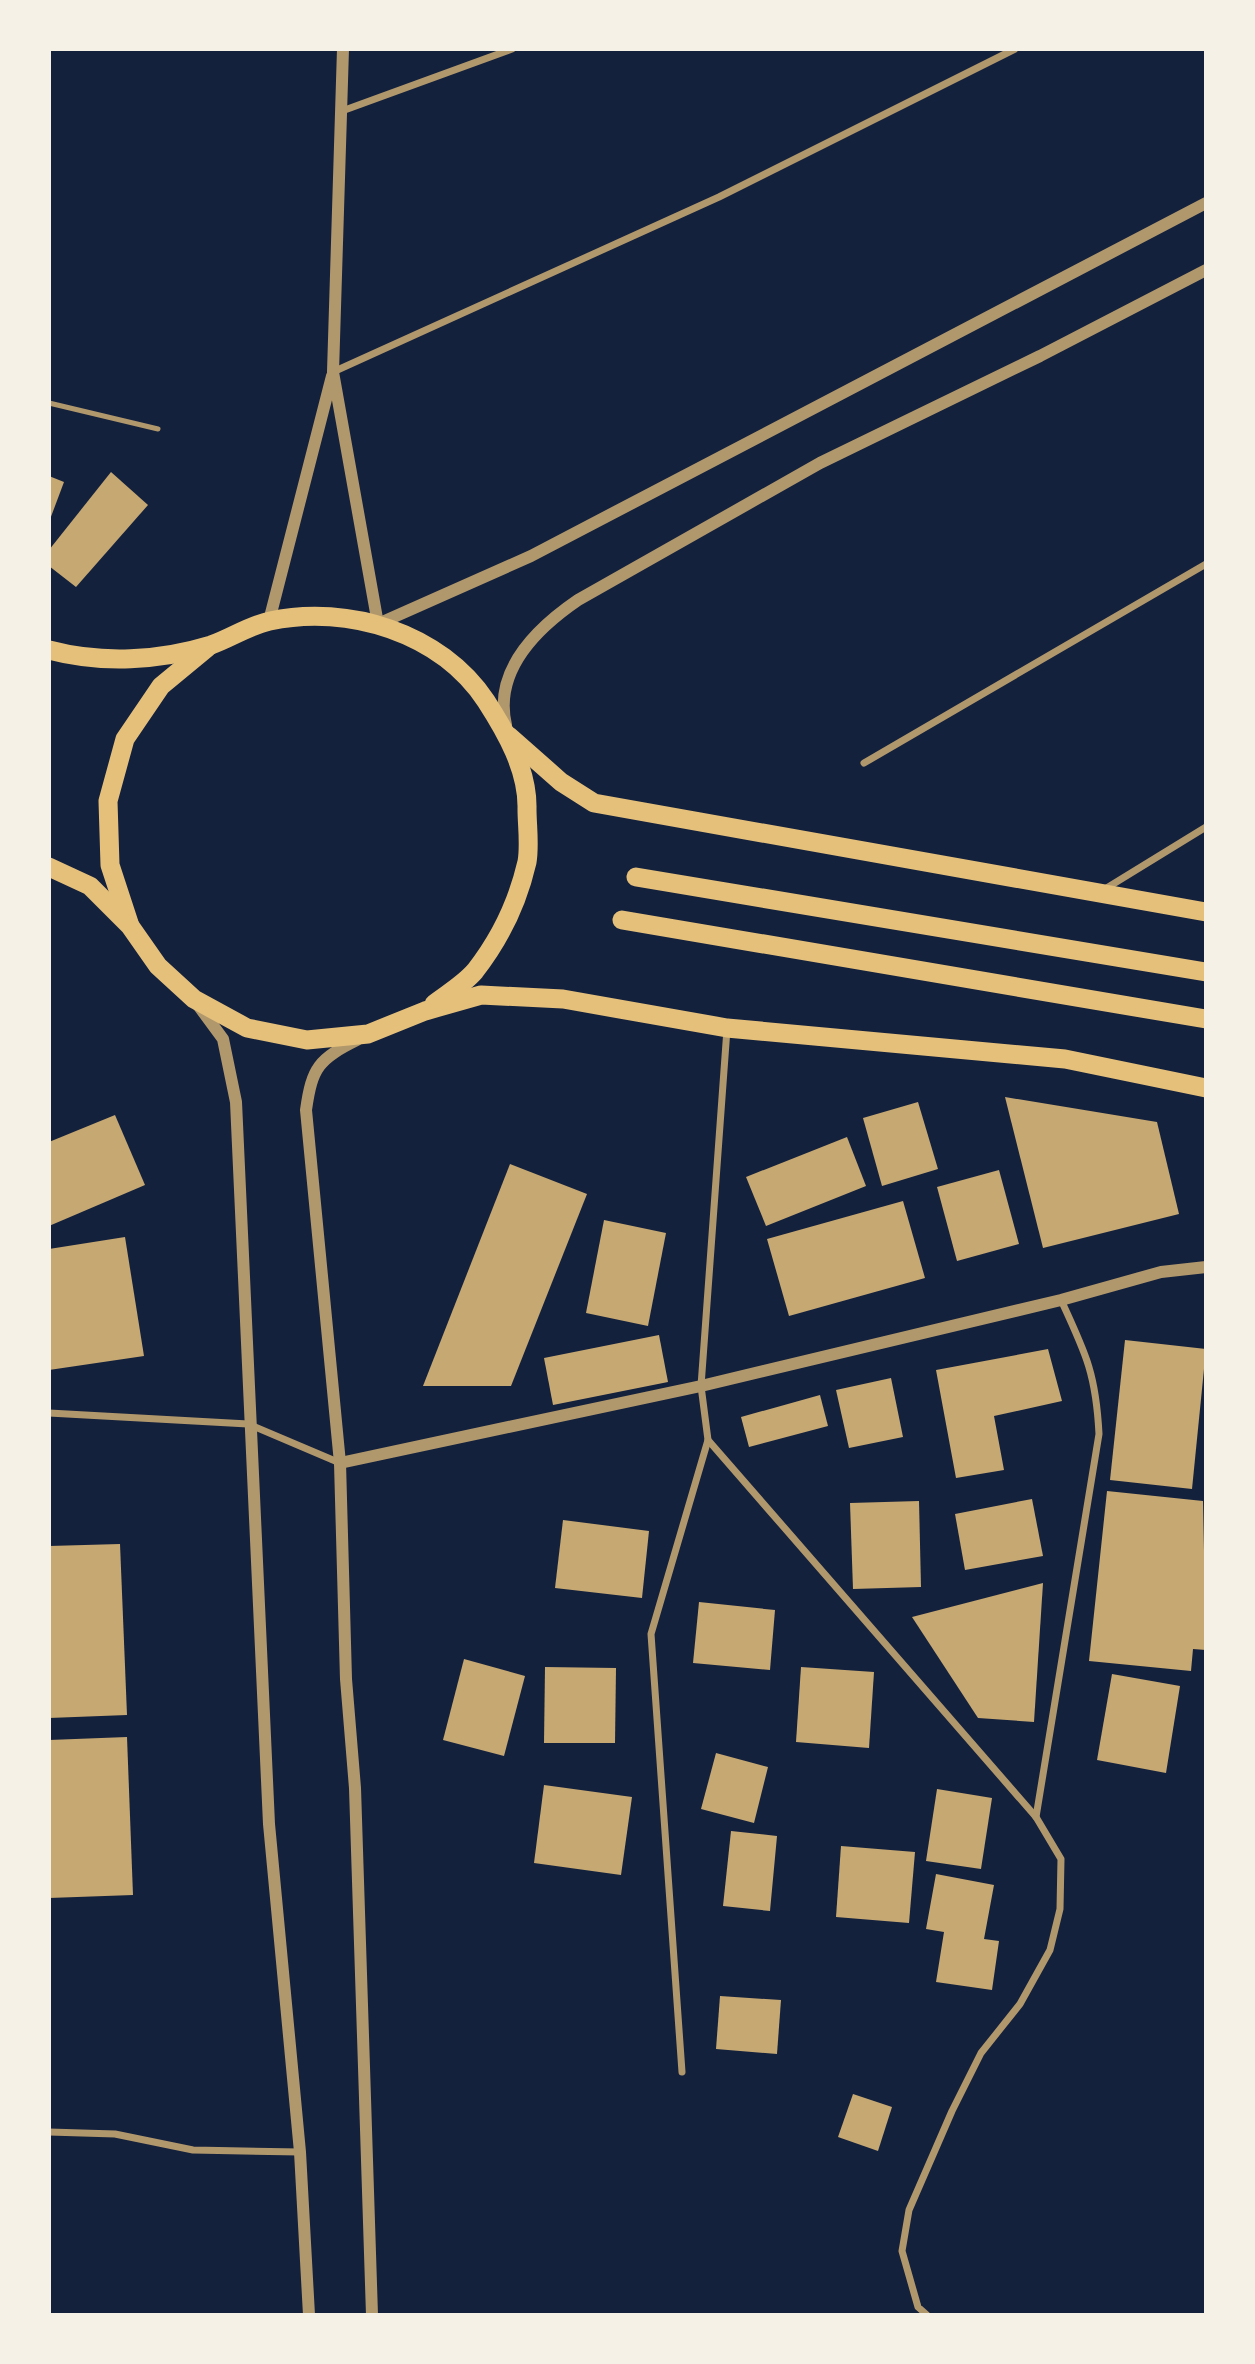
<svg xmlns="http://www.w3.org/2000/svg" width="1255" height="2364" viewBox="0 0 1255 2364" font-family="'Fira Sans Condensed',sans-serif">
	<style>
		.building { fill: #c6a872 }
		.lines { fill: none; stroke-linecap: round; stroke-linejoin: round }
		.service { stroke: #b1986c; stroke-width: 5 }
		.minor { stroke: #b1986c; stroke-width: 7 }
		.tertiary { stroke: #b1986c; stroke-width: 12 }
		.trunk { stroke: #e5c07b; stroke-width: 19 }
	</style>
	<rect width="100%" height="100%" fill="#14213d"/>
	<g class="building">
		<polygon points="111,472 148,505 76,587 49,566 49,550"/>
		<polygon points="49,476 64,482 49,522"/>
		<polygon points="1005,1097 1157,1122 1179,1214 1043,1248"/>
		<polygon points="918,1102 938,1169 882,1186 863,1118"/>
		<polygon points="115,1115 145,1185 49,1226 49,1142"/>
		<polygon points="847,1137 866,1186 766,1226 746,1177"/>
		<polygon points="510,1164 587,1194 511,1386 423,1386"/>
		<polygon points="999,1170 1019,1244 957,1261 937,1187"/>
		<polygon points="903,1201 925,1278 789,1316 767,1239"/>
		<polygon points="604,1220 666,1233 648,1326 586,1313"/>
		<polygon points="125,1237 144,1356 49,1370 49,1249"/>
		<polygon points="659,1335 668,1382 553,1405 544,1358"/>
		<polygon points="1125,1340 1206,1349 1192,1489 1110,1480"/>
		<polygon points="1048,1349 1062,1401 994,1416 1004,1470 956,1478 936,1370"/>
		<polygon points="891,1378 903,1437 849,1448 836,1390"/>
		<polygon points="820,1395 828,1426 749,1447 741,1417"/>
		<polygon points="1107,1491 1203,1501 1206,1650 1193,1649 1191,1671 1089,1661"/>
		<polygon points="1032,1499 1043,1556 965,1570 955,1514"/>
		<polygon points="919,1501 921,1587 853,1589 850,1503"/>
		<polygon points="563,1520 649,1531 642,1598 555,1588"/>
		<polygon points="120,1544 127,1715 49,1718 49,1546"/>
		<polygon points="1043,1583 1034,1722 978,1718 912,1617"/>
		<polygon points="699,1602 775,1610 770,1670 693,1663"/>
		<polygon points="464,1659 525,1676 504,1756 443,1740"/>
		<polygon points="545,1667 616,1668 615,1743 544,1743"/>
		<polygon points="801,1667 874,1672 869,1748 796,1742"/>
		<polygon points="1112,1674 1180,1686 1166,1773 1097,1760"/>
		<polygon points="127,1737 133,1895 49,1898 49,1740"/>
		<polygon points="716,1753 768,1767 754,1823 701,1809"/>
		<polygon points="544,1785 632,1797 621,1875 534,1863"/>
		<polygon points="937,1789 992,1798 981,1869 926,1861"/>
		<polygon points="731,1831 777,1836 770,1911 723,1906"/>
		<polygon points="841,1846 915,1852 909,1923 836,1917"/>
		<polygon points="936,1874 994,1885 984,1939 999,1941 992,1990 936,1982 944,1932 926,1929"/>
		<polygon points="720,1996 781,2000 777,2054 716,2049"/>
		<polygon points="853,2094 892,2107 878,2151 838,2137"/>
	</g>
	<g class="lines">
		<polyline class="service" points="49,403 158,429"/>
		<g class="minor">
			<polyline points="342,111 512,49"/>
			<polyline points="333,372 719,197 1015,49"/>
			<polyline points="864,763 1206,564"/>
			<polyline points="1105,889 1206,827"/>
			<polyline points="727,1029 701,1386 708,1440 1036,1817 1061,1859 1060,1909 1050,1950 1020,2004 981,2053 952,2111 909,2210 902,2251 918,2307 927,2315"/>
			<polyline points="49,1413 248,1424 340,1463"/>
			<path d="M1036,1817l63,-383c-3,-60 -13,-80 -38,-134"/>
			<polyline points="682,2072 651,1634 708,1440"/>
			<polyline points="49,2132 115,2134 193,2150 300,2152"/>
		</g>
		<g class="tertiary">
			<polyline points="343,49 333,372 378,624 531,556 1206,203"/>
			<polyline points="269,621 332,376"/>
			<path d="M506,725c-13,-55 31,-97 72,-125l242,-137 220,-107 166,-86"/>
			<polyline points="198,1005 223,1039 236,1102 269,1824 300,2152 309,2315"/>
			<path d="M357,1040c-38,19 -45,27 -51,70l34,353 6,216 9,109 17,527"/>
			<polyline points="340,1463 701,1386 1061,1300 1161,1272 1206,1267"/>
		</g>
		<g class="trunk">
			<path d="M49,650c53,14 110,11 162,-5 20,-7 39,-20 59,-24 78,-17 171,12 216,80 20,31 42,69 41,108 0,16 3,36 0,53 -9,39 -27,77 -52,109 -11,13 -28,23 -41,33"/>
			<polyline points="509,736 561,782 594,803 1206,912"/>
			<polyline points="49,867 90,886 130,926 158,966 194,999 247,1028 307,1040 368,1034 425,1011 481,995 563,999 727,1028 1065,1059 1206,1088"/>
			<polyline points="636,877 1206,972"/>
			<polyline points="622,920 1206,1019"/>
			<polyline points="129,923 110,865 108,801 125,739 161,686 207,648"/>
		</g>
	</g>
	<rect width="1255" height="2364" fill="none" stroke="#f6f1e7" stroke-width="102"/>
</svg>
